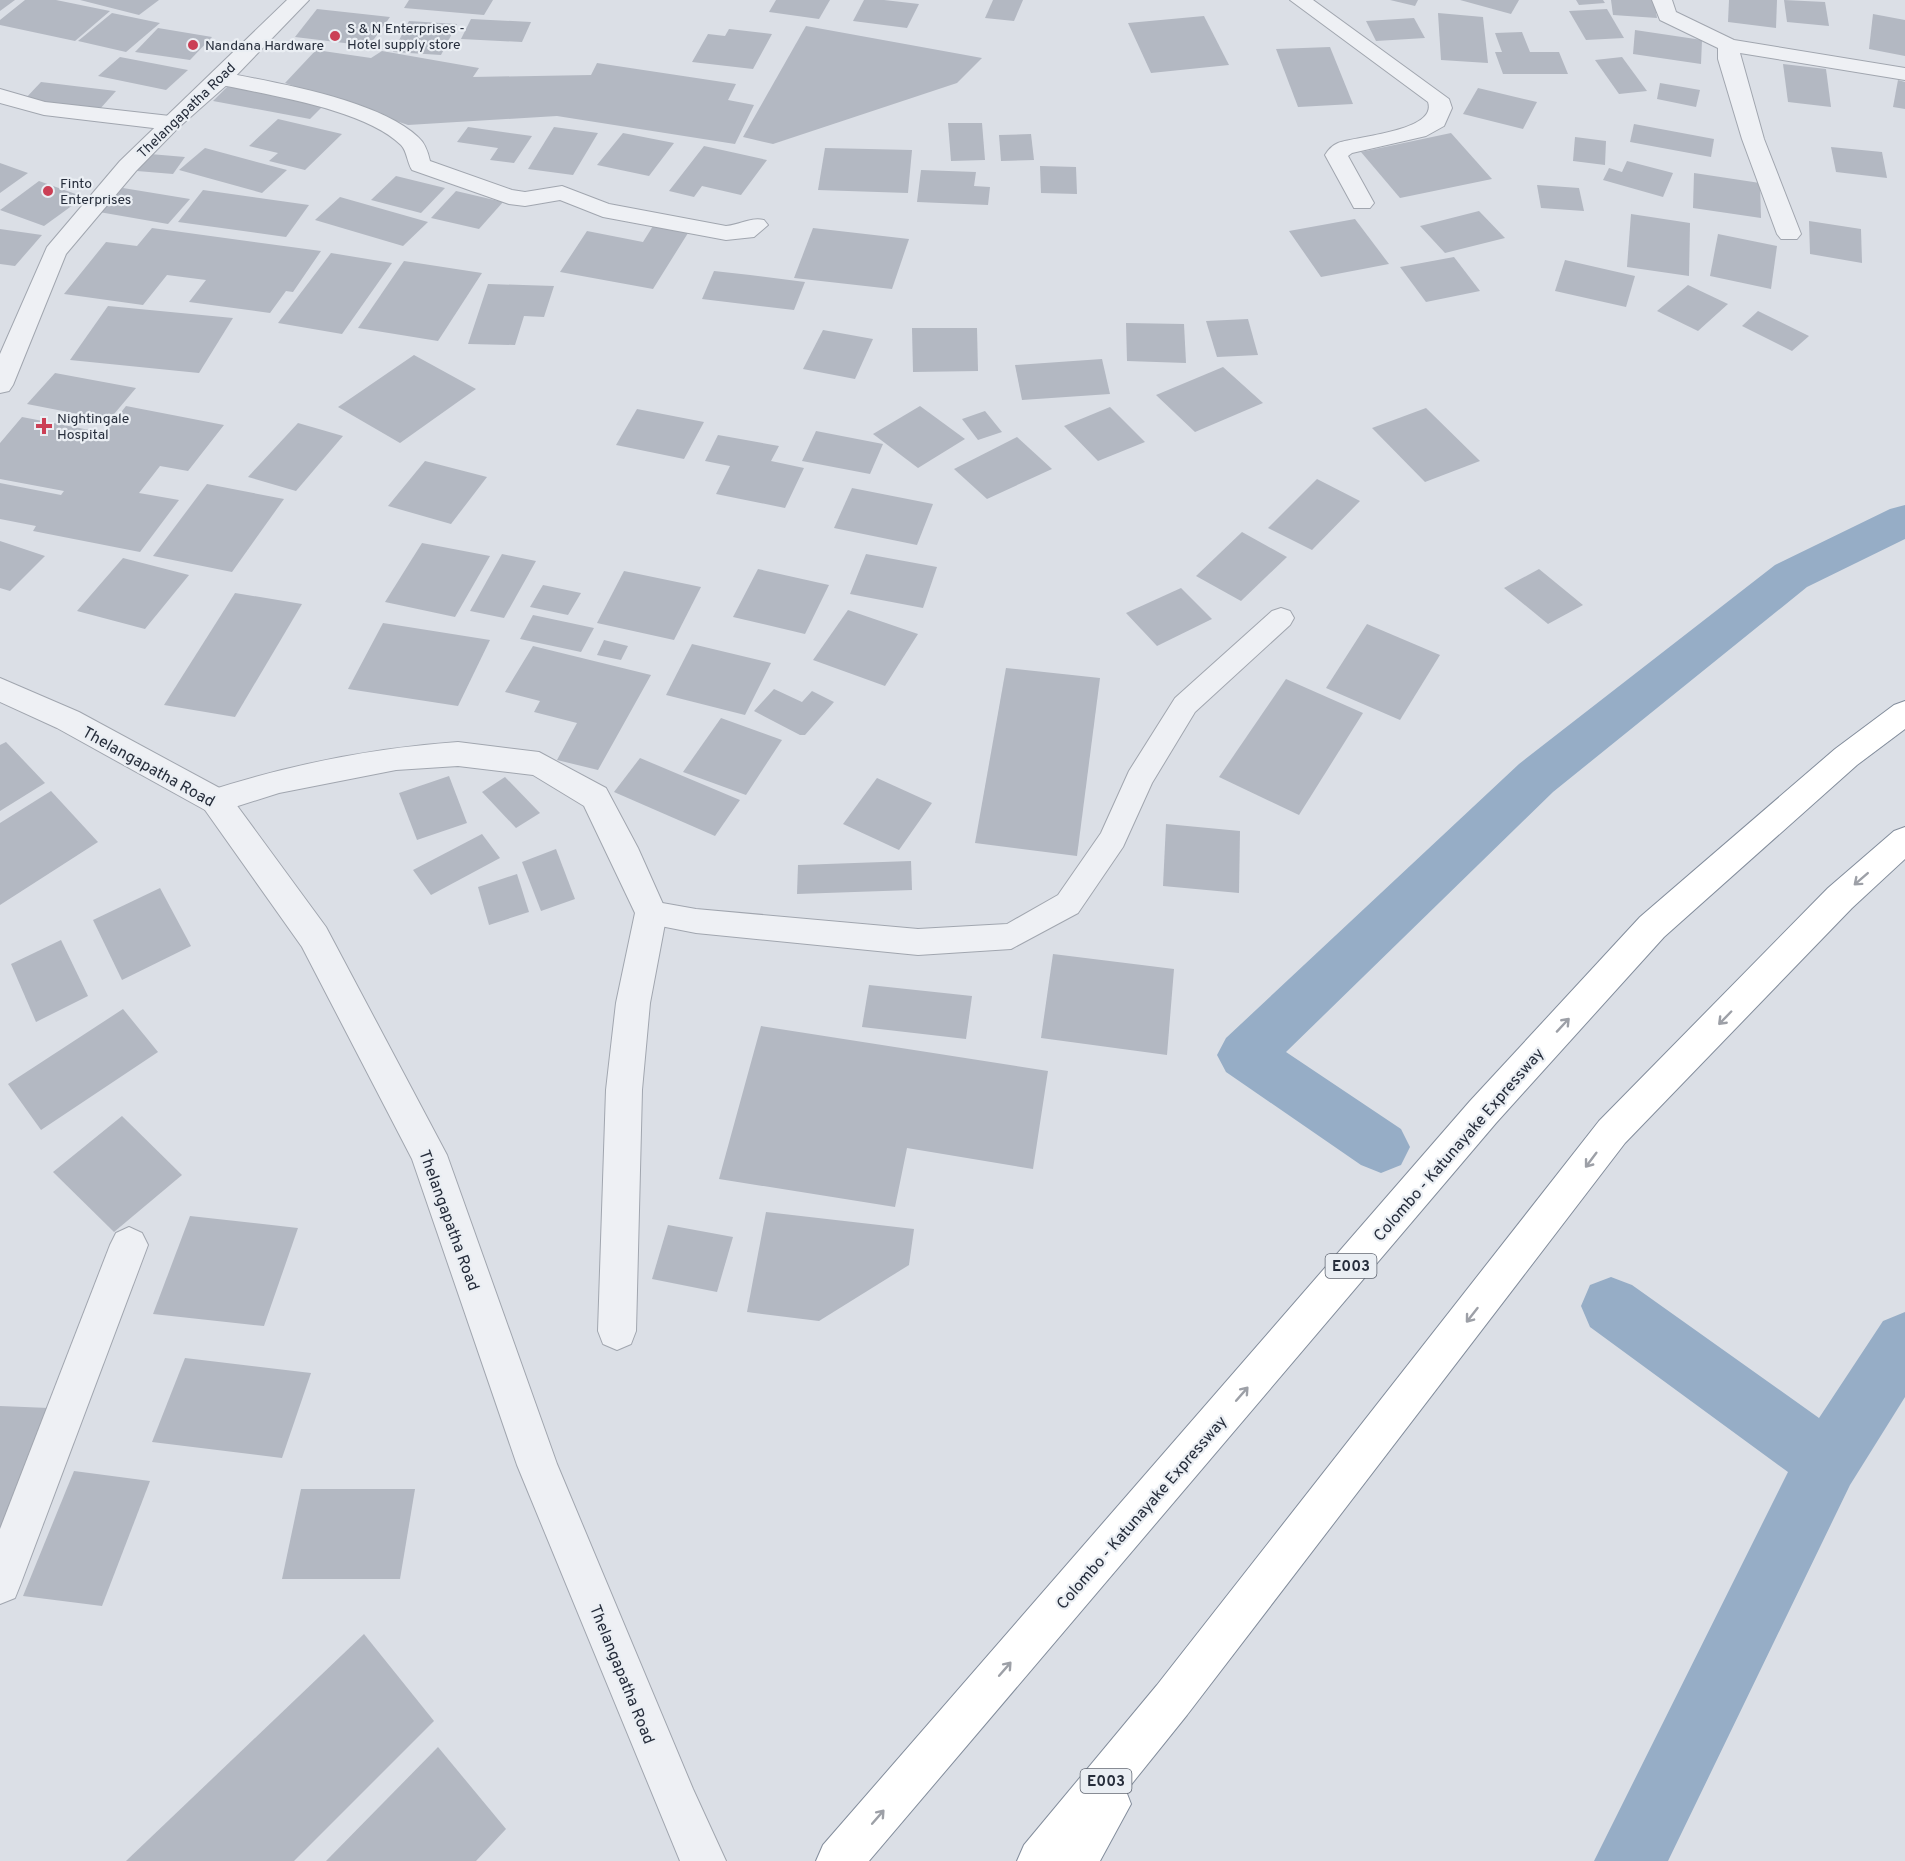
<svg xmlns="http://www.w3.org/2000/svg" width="1905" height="1861" viewBox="0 0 1905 1861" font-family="Overpass,sans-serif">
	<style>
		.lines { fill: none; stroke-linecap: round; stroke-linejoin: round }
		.canal { fill: #96adc6; fill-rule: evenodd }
		.building { fill: #b3b8c2 }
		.service-casing { stroke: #a1a6af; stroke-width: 2 }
		.minor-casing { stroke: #a1a6af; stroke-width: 2 }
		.tertiary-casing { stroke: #a1a6af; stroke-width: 2 }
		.motorway-casing { stroke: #838d9c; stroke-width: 2 }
		.service { fill: #eef0f4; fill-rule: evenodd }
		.minor { fill: #eef0f4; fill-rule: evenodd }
		.tertiary { fill: #eef0f4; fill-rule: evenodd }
		.motorway { fill: #fff; fill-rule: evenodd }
		.oneway { stroke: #9da0a7 }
		.poi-dot { fill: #cb3f55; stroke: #eaeef3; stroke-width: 2 }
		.labels { text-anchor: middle; stroke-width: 4.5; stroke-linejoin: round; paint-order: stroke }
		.far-poi-label { font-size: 14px; fill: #262d3b; stroke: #eaeef3; text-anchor: start }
		.far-street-label { font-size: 14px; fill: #262d3b; stroke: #eaeef3 }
		.shield { fill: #eaeef3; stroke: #616772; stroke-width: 1.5 }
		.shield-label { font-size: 15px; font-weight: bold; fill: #262d3b }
		.street-label { font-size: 16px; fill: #262d3b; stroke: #eaeef3 }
	</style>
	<rect width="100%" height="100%" fill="#dbdfe6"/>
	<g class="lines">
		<g class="canal">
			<polygon points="1905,505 1905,539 1807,587 1553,792 1286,1052 1401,1129 1410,1147 1401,1165 1381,1173 1361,1165 1226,1072 1217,1055 1226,1038 1519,764 1775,565 1890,509"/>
			<polygon points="1611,1277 1632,1285 1819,1418 1883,1321 1905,1312 1905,1397 1850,1485 1668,1861 1594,1861 1788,1472 1590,1327 1581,1306 1590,1285"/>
		</g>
	</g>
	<g class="building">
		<polygon points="0,0 15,0 0,11"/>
		<polygon points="25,0 56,0 110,11 75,41 0,25 0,20"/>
		<polygon points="80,0 159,0 139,15"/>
		<polygon points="409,0 493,0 484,15 404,8"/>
		<polygon points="776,0 830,0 819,19 769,12"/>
		<polygon points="864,0 884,0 919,4 907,28 853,21"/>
		<polygon points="993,0 1023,0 1014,21 985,18"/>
		<polygon points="1390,0 1418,0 1415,6"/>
		<polygon points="1460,0 1519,0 1511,14"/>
		<polygon points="1576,0 1603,0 1605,3 1579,5"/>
		<polygon points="1611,0 1654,0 1657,18 1613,15"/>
		<polygon points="1729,0 1777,0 1776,28 1728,22"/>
		<polygon points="1784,0 1825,2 1829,26 1787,22"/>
		<polygon points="317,9 390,17 369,46 295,37"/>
		<polygon points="1607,9 1624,38 1586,40 1569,11"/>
		<polygon points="112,13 160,23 126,52 78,41"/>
		<polygon points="1438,13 1483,17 1488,63 1441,60"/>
		<polygon points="1873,14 1905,20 1905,56 1869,49"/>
		<polygon points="1204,16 1229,65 1151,73 1128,23"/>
		<polygon points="1414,18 1425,38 1376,41 1366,21"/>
		<polygon points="471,19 531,22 522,42 461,39"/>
		<polygon points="409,21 457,24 441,55 393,52"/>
		<polygon points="806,26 982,58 957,83 773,144 743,137"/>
		<polygon points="158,28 212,37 190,60 135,52"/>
		<polygon points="729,29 772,34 753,69 692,62 708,34 725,36"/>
		<polygon points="1635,30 1702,40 1701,64 1633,54"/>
		<polygon points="1522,32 1530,52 1559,52 1568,74 1503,74 1495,52 1502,52 1495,33"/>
		<polygon points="1330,47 1353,104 1298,107 1276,49"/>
		<polygon points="316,50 371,58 382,51 479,68 473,77 591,75 597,63 736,84 728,100 754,105 735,144 557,116 408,125 285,83"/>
		<polygon points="120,57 188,70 166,90 98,76"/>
		<polygon points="1622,57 1647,91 1619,94 1595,60"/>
		<polygon points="1783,64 1826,69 1831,107 1788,102"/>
		<polygon points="1898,80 1905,82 1905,109 1893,107"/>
		<polygon points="41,82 116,91 99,110 24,100"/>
		<polygon points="1660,83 1700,90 1696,107 1657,99"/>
		<polygon points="228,86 324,105 310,119 213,101"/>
		<polygon points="1478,88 1537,102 1523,129 1463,114"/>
		<polygon points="278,119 342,134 305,170 269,161 278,153 249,146"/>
		<polygon points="948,123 982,123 985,160 951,161"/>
		<polygon points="1634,124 1714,139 1711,157 1630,142"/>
		<polygon points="468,127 532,136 514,163 490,160 498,148 457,142"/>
		<polygon points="554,127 598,133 573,175 528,169"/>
		<polygon points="623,133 674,143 649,176 597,165"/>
		<polygon points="1451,133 1492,179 1400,198 1361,152"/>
		<polygon points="1031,134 1034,160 1001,161 999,135"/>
		<polygon points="1575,137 1606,141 1605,165 1573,161"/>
		<polygon points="704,146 767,160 741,195 702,186 694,197 669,191"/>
		<polygon points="1831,147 1882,152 1887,178 1836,172"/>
		<polygon points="205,148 287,170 262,193 179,170"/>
		<polygon points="825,148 912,150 908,193 818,190"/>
		<polygon points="150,154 185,157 173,174 137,171"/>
		<polygon points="1627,161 1673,173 1663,197 1603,180 1609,168 1622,172"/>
		<polygon points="0,163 28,173 0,193"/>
		<polygon points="1040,166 1076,167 1077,194 1041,193"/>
		<polygon points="921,170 976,172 974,186 990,187 988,205 917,202"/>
		<polygon points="1694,173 1760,183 1761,218 1693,208"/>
		<polygon points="396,176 445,188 421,213 371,200"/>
		<polygon points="39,181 84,197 44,226 0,210"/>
		<polygon points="1537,185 1579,188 1584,211 1541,208"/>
		<polygon points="123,188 190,199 168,224 99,212"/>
		<polygon points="203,190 309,205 286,237 178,222"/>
		<polygon points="456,191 503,202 479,229 431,218"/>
		<polygon points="340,197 428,222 403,246 315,220"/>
		<polygon points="1479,211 1505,238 1445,253 1420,226"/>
		<polygon points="1631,214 1690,223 1689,276 1627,267"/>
		<polygon points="1355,219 1389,264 1321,277 1289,231"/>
		<polygon points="1809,221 1861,229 1862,263 1810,254"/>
		<polygon points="653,226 688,233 653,289 560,272 587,231 643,242"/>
		<polygon points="152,228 321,251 293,292 286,291 270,313 189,302 206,280 167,275 143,305 64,294 106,242 137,246"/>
		<polygon points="813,228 909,239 892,289 794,278"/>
		<polygon points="0,229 42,235 15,266 0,264"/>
		<polygon points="1718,234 1777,246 1771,289 1710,276"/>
		<polygon points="331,253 392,263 342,334 278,323"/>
		<polygon points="1454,257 1480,291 1426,302 1400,267"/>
		<polygon points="1565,260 1635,276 1626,307 1555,291"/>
		<polygon points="404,261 482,273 438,341 358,328"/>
		<polygon points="714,271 750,275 805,282 794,310 702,299"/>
		<polygon points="488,284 554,286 544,317 524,316 515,345 468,344"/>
		<polygon points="1688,285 1728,304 1698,331 1657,311"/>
		<polygon points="108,306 233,318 199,373 70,360"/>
		<polygon points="1758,311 1809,336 1792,351 1742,326"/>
		<polygon points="1248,319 1258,355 1217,357 1206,321"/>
		<polygon points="1126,323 1184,324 1186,363 1127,361"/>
		<polygon points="912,328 977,328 978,371 913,372"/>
		<polygon points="823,330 873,339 855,379 803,369"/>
		<polygon points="414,355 476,389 400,443 338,407"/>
		<polygon points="1102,359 1110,394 1022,400 1015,365"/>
		<polygon points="1223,367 1263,403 1195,432 1156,395"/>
		<polygon points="55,373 136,388 109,420 27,404"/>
		<polygon points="126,406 224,425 188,471 160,466 139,493 179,500 140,552 33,531 36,526 0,519 0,483 61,495 64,491 0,479 0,443 22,417 105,433"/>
		<polygon points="920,406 965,439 918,468 873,434"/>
		<polygon points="1110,407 1145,442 1098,461 1064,426"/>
		<polygon points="1426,408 1480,461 1425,482 1372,428"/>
		<polygon points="637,409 704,422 684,459 616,445"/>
		<polygon points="985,411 1002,432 978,440 962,419"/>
		<polygon points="298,423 343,436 296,491 248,477"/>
		<polygon points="816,431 883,444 870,474 802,461"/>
		<polygon points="718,435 779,446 771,461 804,468 785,508 716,494 730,466 705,461"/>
		<polygon points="1017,437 1052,469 987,499 954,469"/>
		<polygon points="425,461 487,477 451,524 388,506"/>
		<polygon points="1317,479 1360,501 1312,550 1268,528"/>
		<polygon points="207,484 284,499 232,572 153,556"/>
		<polygon points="852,488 933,504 917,545 834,528"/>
		<polygon points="1242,532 1287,557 1241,601 1196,576"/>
		<polygon points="0,541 45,556 10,591 0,588"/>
		<polygon points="422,543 490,556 455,617 385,602"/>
		<polygon points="502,554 536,561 504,618 470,611"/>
		<polygon points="866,554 937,567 923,608 850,594"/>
		<polygon points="123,558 189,575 145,629 77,611"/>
		<polygon points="758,569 829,585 805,634 733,617"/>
		<polygon points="1539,569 1583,605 1548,624 1504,588"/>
		<polygon points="624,571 701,587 674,640 597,623"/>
		<polygon points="543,585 581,593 568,615 530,607"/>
		<polygon points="1181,588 1212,619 1157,646 1126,613"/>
		<polygon points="235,593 302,604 235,717 164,705"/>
		<polygon points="848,610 918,634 885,686 813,660"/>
		<polygon points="533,615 594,628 581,652 520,639"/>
		<polygon points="383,623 490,640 458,706 348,689"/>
		<polygon points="1367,624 1440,655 1400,720 1326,688"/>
		<polygon points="604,640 628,646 621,660 597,655"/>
		<polygon points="692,644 771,663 745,715 666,695"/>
		<polygon points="533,646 651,675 598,770 557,760 577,723 534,712 540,701 505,692"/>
		<polygon points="1006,668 1100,678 1077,856 975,843"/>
		<polygon points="1286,679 1363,713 1299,815 1219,777"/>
		<polygon points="774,689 802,702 812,691 834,702 805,735 800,735 754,711"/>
		<polygon points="721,718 782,740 746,795 683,772"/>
		<polygon points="6,742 45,783 0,811 0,745"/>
		<polygon points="640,758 740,800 715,836 614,792"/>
		<polygon points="449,776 467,823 417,840 399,793"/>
		<polygon points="505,777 540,813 516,828 482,792"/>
		<polygon points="877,778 932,803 899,850 843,824"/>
		<polygon points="51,791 98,842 0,905 0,823"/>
		<polygon points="1166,824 1240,831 1239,893 1163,886"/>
		<polygon points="482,834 500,858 431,895 413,870"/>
		<polygon points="556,849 575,899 541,911 522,862"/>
		<polygon points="911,861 912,890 797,894 798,865"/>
		<polygon points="517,874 529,912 489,925 478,887"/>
		<polygon points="160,888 191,946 122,980 93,920"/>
		<polygon points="61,940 88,996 36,1022 11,964"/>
		<polygon points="1053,954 1174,969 1167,1055 1041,1038"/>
		<polygon points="869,985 972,996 966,1039 862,1027"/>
		<polygon points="123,1009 158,1052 41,1130 8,1084"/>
		<polygon points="761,1026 1048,1071 1033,1169 907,1148 895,1207 719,1179"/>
		<polygon points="122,1116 182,1175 114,1232 53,1172"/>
		<polygon points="766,1212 914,1229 909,1265 819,1321 747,1312"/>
		<polygon points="190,1216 298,1228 264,1326 153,1314"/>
		<polygon points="668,1225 733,1237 717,1292 652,1279"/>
		<polygon points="185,1358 311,1373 282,1458 152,1442"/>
		<polygon points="0,1406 49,1408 9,1527 0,1526"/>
		<polygon points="74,1471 150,1481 102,1606 23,1596"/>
		<polygon points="301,1489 415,1489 400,1579 282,1579"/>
		<polygon points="364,1634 434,1721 294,1861 126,1861"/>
		<polygon points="438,1747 506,1829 476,1861 326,1861"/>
	</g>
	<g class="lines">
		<g class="service-casing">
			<polygon id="service" points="1281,608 1290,611 1294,618 1290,625 1195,712 1152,783 1123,847 1078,913 1011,949 918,955 696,933 640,922 636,913 640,904 651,901 696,909 918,929 1007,924 1058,895 1101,833 1129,771 1175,698 1272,611"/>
		</g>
		<g class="minor-casing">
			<g id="minor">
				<path d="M1290,0h23l136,99 3,9 -8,18 -18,10 -74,17 -4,3 26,47 -4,5h-16l-29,-53c3,-5 8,-10 13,-12 19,-7 100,-12 90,-41z"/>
				<polygon points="1652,0 1672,0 1676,12 1734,40 1905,68 1905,80 1740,53 1764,139 1801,234 1797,239 1781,239 1777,234 1742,139 1718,59 1718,48 1660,20"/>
				<path d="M221,72c53,10 158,28 197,65 7,6 10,15 12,24l82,29 13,2 37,-6 47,18 117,22c14,-1 24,-9 38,-6l4,5 -14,12 -28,3 -123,-23 -43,-17 -35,6 -16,-2 -97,-34c-5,-8 -5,-19 -11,-25 -38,-37 -136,-50 -188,-62l-3,-5 3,-5z"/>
				<polygon points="0,89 45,102 170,116 178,118 181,123 178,128 170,130 44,115 0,103"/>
				<path d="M458,742l81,10 67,36 32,60 29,65 -17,90 -8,87 -6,241 -5,13 -14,6 -14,-6 -5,-13 8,-241 10,-87 19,-90 -51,-107 -51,-31 -75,-9 -62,4 -117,23 -63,20 -11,-3 -5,-9 5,-9c83,-27 166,-44 253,-50z"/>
				<polygon points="129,1227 142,1233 148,1245 21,1583 15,1598 0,1604 0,1529 110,1245 116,1233"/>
			</g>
		</g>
		<g class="tertiary-casing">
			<g id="tertiary">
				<polygon points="287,0 309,0 229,83 178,128 136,171 66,254 13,385 9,391 0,393 0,354 47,247 120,161"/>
				<polygon points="0,678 79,712 227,792 326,927 447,1155 557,1464 693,1789 726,1861 680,1861 517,1465 412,1159 302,947 205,810 57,728 0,702"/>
			</g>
		</g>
		<g class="motorway-casing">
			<g id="motorway">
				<polygon points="1905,701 1905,729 1857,765 1664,937 1496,1123 869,1861 816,1861 823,1845 1470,1101 1640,917 1835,749 1894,705"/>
				<polygon points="1905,827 1905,859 1852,908 1625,1143 1187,1715 1126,1791 1131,1804 1100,1861 1017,1861 1024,1845 1157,1685 1599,1121 1828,888 1894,831"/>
			</g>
		</g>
		<use href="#service" class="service"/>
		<use href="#minor" class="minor"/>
		<use href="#tertiary" class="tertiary"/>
		<use href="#motorway" class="motorway"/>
	</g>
	<defs><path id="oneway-shaft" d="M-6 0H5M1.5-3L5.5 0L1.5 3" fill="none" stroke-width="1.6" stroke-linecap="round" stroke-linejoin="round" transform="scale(1.5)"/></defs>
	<g class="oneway">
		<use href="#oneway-shaft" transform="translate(1861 879) rotate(139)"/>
		<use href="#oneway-shaft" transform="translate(1725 1018) rotate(134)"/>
		<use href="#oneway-shaft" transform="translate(1563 1025) rotate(-47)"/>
		<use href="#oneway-shaft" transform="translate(1591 1160) rotate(127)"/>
		<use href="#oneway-shaft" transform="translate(1472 1315) rotate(128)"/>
		<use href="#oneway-shaft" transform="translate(1242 1394) rotate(-49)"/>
		<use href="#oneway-shaft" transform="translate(1005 1669) rotate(-49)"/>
		<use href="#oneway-shaft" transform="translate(878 1817) rotate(-49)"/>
	</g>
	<g class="poi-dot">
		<circle cx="335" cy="36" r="6"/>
		<circle cx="193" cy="45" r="6"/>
		<circle cx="48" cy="191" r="6"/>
		<path d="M41 417h6v6h6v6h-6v6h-6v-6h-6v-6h6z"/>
	</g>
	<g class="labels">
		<g class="far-poi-label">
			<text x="347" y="33">S &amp; N Enterprises -<tspan x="347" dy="16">Hotel supply store</tspan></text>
			<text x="205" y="50">Nandana Hardware</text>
			<text x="60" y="188">Finto<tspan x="60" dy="16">Enterprises</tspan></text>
			<text x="57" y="423">Nightingale<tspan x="57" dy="16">Hospital</tspan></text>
		</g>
		<g class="far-street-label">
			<text transform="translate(186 110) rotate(-44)" y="5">Thelangapatha Road</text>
		</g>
		<g class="shield">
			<rect x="1325.5" y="1254" width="51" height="24" rx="4.5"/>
			<rect x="1080.5" y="1769" width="51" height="24" rx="4.5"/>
		</g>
		<g class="shield-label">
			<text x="1351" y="1271">E003</text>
			<text x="1106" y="1786">E003</text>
		</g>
		<g class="street-label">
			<text transform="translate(149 766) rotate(29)" y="6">Thelangapatha Road</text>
			<text transform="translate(1458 1144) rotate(-49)" y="6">Colombo - Katunayake Expressway</text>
			<text transform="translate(450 1220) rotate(70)" y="6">Thelangapatha Road</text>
			<text transform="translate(1141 1512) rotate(-49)" y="6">Colombo - Katunayake Expressway</text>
			<text transform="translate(623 1674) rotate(68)" y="6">Thelangapatha Road</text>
		</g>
	</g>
</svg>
